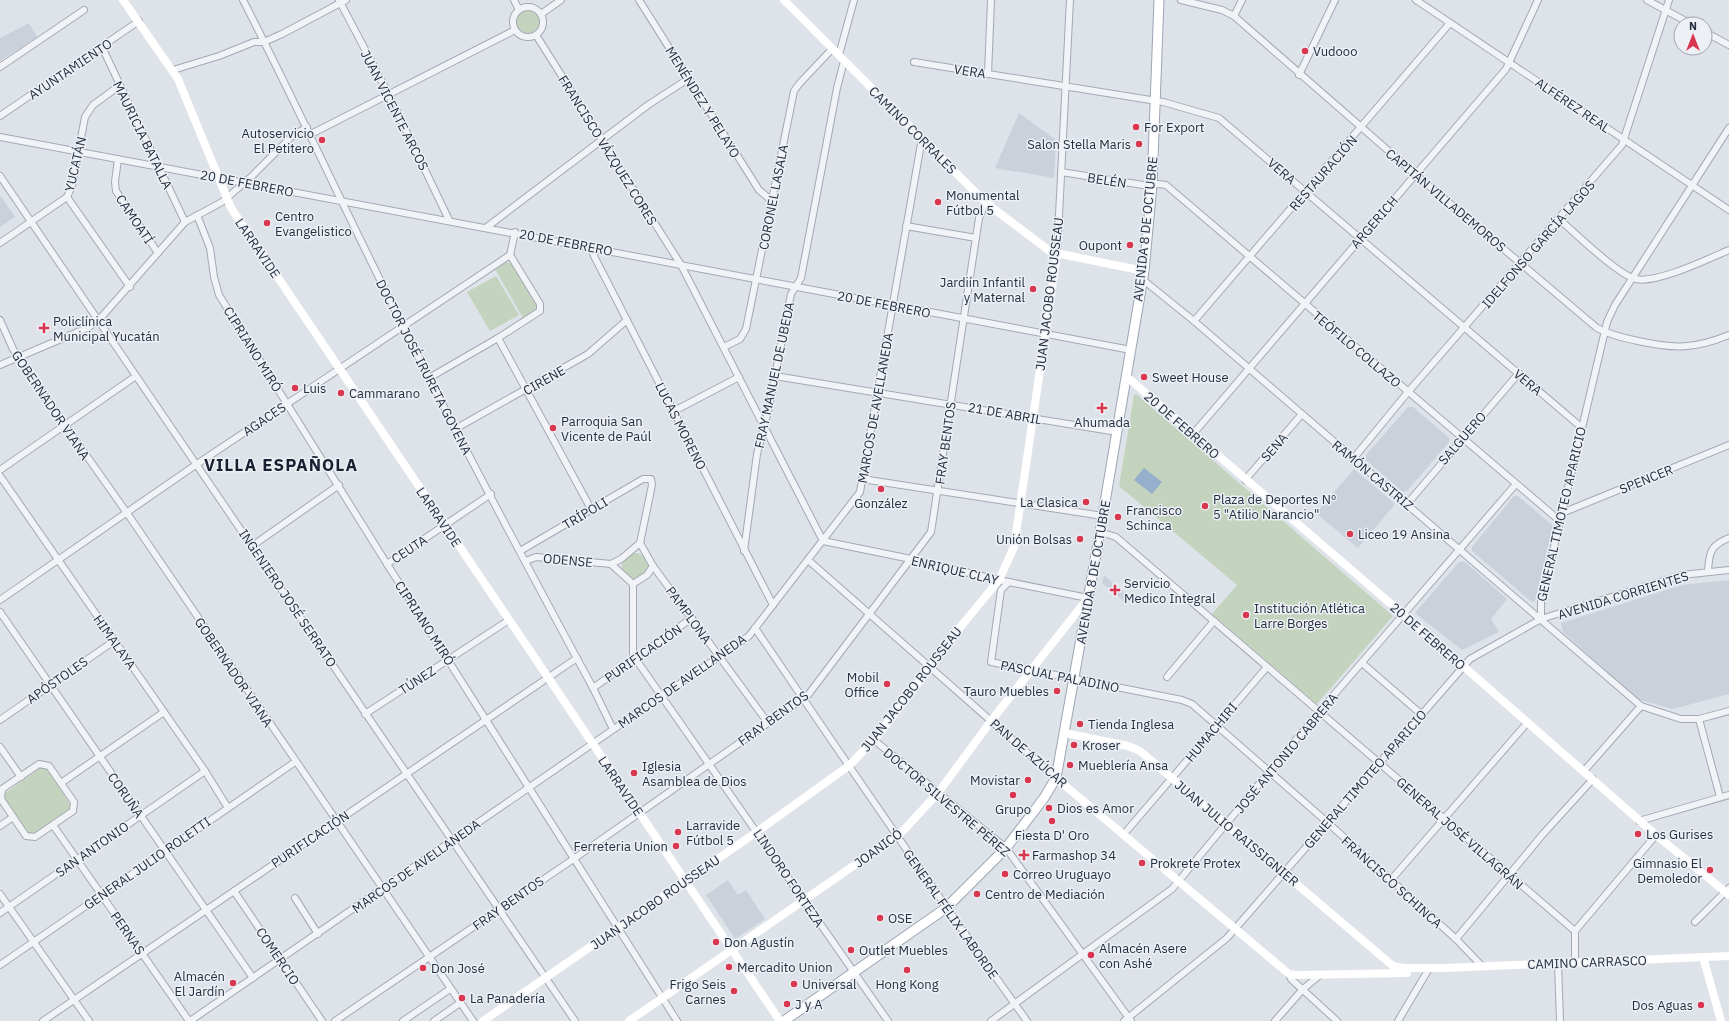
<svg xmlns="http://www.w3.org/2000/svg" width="1729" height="1021" viewBox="0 0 1729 1021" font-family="'IBM Plex Sans',sans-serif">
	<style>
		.built { fill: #cbd1db }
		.green { fill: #c3d3be }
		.water { fill: #95afcc }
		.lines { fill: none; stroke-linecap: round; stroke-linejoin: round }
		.street-casing { stroke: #a3a9b3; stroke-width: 8 }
		.primary-casing { stroke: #9ca6b5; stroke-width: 11 }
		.street { stroke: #f1f3f7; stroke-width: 6 }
		.secondary { stroke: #fff; stroke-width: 8 }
		.primary { stroke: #fff; stroke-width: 9 }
		.poi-dot { fill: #d9374f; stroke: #edf1f6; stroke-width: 1.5 }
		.labels { text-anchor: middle; stroke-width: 3; stroke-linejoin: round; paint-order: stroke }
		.poi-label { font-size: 13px; fill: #262f40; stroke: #edf1f6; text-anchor: start }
		.street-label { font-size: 13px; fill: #262f40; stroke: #edf1f6 }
		.district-label { font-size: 17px; font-weight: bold; letter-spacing: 1px; fill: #182031; stroke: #edf1f6 }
	</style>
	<rect width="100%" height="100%" fill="#dee2e9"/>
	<g class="built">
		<polygon points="29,23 37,37 0,61 0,38"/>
		<polygon points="1019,113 1056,140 1054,178 995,168"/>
		<polygon points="0,195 15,217 0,227"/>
		<polygon points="1408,407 1413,407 1449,438 1449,442 1407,491 1403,492 1366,460 1366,455"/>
		<polygon points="1354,469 1395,504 1358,548 1316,513"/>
		<polygon points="1514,496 1518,496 1553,526 1535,601 1532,602 1472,551 1472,547"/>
		<polygon points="1459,562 1465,562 1507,599 1491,619 1499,632 1462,650 1415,613"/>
		<polygon points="1104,575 1132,599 1127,604 1102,583"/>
		<polygon points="1729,580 1729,694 1673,709 1637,699 1563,632 1561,623 1682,585"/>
		<polygon points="728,880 738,895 746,890 765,919 735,939 706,895"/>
	</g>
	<g class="green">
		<circle cx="528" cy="22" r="14"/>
		<polygon points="505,262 513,264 537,306 535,311 523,318 495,269"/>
		<polygon points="496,276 519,315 490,331 467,292"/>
		<polygon points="1136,394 1393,616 1317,704 1212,614 1237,585 1119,486 1134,395"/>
		<circle cx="635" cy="566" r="13"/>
		<polygon points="41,767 47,769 71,806 70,810 35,834 29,833 5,801 4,794"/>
	</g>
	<polygon class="water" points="1144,468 1162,482 1152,494 1134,480"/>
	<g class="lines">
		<g class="street-casing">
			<g id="street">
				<path d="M243,0c55,107 105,217 159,324 61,123 126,244 191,364l20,41"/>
				<polyline points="339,0 389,95 449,220"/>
				<polyline points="514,0 519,10"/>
				<polyline points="639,0 759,190 772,201"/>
				<path d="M1181,0l41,10 12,6 181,158 182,154c13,7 27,10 41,13 36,8 57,8 91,-6"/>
				<polyline points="1416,0 1729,210"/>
				<polyline points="1647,0 1691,24"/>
				<circle cx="528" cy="22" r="15"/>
				<polyline points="541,14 561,0"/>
				<polyline points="1234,16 1242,0"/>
				<polyline points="1705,32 1729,45"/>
				<polyline points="536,35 681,265 823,541"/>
				<polyline points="102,47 185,222"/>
				<polyline points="839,55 854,0"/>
				<polyline points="914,62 1163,102 1219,118 1581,427"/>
				<polyline points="0,67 84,10"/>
				<polyline points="173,70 219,56 254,42 264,42 282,34 346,0"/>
				<polyline points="988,74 991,0"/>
				<polyline points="1299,75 1335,0"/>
				<polyline points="0,116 139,21"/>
				<polyline points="311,134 515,30"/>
				<path d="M0,137c377,69 754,143 1131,213"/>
				<polyline points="118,159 115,182 116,191 158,253"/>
				<polyline points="1061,172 1143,185 1158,184 1166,185 1560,521"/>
				<polyline points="0,176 575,1021"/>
				<polyline points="67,197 72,186 85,117 93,105 119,86"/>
				<polyline points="67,197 130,287"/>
				<polyline points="197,215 210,248 214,277 219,295 387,564 677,1021"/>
				<path d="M1559,219c16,14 59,56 77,60 20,5 72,-20 93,-29"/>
				<polyline points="906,226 976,238"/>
				<polyline points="487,227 648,105 688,79"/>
				<polyline points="0,243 67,197"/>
				<polyline points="592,248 594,256 773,605"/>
				<polyline points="1057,254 1070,0"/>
				<polyline points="1142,279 1194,321 1641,706 1681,719 1699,719 1729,711"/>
				<polyline points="0,320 13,349 24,367 127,513 473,1021"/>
				<polyline points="1194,321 1450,23"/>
				<polyline points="498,338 591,509"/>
				<polyline points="724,347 740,339 746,329 794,91 799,84 832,49"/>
				<polyline points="0,365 87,328 98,321 185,222 222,202 251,177 291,137 307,127"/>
				<polyline points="775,376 1117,432"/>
				<polyline points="429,378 498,338 540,311 540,304 510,255"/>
				<polyline points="674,411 739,377"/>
				<polyline points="455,429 588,354 627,320"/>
				<polyline points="1193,434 1506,69 1538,0"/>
				<polyline points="1353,459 1408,392 1622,145 1669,0"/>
				<polyline points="0,470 136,376"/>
				<polyline points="0,476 205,771 228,808"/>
				<polyline points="862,479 1103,516"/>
				<polyline points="1245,480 1302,414"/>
				<polyline points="1407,504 1519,373"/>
				<polyline points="1562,513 1729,445"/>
				<polyline points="1100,532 1116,537 1575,931 1575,963"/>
				<polyline points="823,541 911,559 994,579 1088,598"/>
				<polyline points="252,546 339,485"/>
				<polyline points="520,551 643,479 651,479 652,485 640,543 653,566 768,723"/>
				<polyline points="744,551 757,454 769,407 791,294 801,278 837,88 844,61"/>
				<polyline points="808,560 1056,778"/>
				<polyline points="526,561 536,557 611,564 633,584 633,653 635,658 888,1021"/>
				<polyline points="387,564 491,494"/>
				<polyline points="611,564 621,559 640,543"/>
				<path d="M1708,571c1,-19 3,-26 21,-33"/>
				<polyline points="1009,582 1001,590 991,662 1182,700 1192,704 1327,822 1456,939 1482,966"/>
				<polyline points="633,584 647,575 653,566"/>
				<polyline points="0,600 197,464 510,255 515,232"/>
				<polyline points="0,612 253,978"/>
				<polyline points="1541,619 1541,602 1607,322 1615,305 1729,128"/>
				<path d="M755,628c90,132 179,264 272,393"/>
				<polyline points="1362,663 1421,714"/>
				<polyline points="1167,677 1214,621"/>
				<polyline points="593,688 692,618"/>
				<polyline points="365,714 509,620"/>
				<polyline points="1699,719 1720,797"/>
				<polyline points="0,720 114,641"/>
				<polyline points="874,740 1006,848 1131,1021"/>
				<polyline points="0,747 21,777"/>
				<polygon points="39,764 49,766 74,802 73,811 35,837 26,836 1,799 2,789"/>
				<polyline points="1584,771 1641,706"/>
				<polyline points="61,783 164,712"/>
				<polyline points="1639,821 1729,795"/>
				<polyline points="53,825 189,1021"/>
				<polyline points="0,826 13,817"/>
				<polyline points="1124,834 1267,667"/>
				<polyline points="1390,881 1527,723"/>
				<polyline points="234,891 322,1021"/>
				<polyline points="0,894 89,1021"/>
				<polyline points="295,898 318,934"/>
				<polyline points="0,913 205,771"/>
				<polyline points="1695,922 1729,888"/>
				<polyline points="1575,931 1656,835"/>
				<polyline points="1456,939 1543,834 1593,779"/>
				<polyline points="1558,963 1560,1021"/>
				<polyline points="0,965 295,762"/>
				<polyline points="1289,974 1291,979 1337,1021"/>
				<polyline points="43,1021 577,658"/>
				<polyline points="190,1021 749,636 860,492 922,138"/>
				<polyline points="335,1021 575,858 808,695 931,532 979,218 986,202"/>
				<polyline points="403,1021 450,989"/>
				<polyline points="434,1021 460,1003"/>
				<polyline points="991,1021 1172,889 1319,712 1516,484"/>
				<polyline points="1124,1021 1227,938 1470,659 1541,619 1682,575 1729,570"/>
				<polyline points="1275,1021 1303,989 1320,975"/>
				<polyline points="1398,1021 1427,972"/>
			</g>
		</g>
		<g class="primary-casing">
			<polyline id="primary" points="784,1021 946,908 1006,848 1044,798 1056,778 1100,532 1144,271 1152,185 1159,0"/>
		</g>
		<use href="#street" class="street"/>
		<g class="secondary">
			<polyline points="123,0 178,79 231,208 780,1021"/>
			<polyline points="784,0 975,192 994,209 1051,252 1144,271"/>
			<polyline points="1127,377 1462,665 1656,835 1729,895"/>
			<polyline points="1065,733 1128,746 1140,751 1393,966 1403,968 1445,968 1729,956"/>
			<polyline points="1056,778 1289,974 1297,975 1407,973"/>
			<polyline points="1703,957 1721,1021"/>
			<polyline points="483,1021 758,831 850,765 879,734 962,625 999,580 1014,547 1057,254"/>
			<polyline points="629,1021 901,833 938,793 991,721 1088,598"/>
		</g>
		<use href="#primary" class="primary"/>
	</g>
	<g class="poi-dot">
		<circle cx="1305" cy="51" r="4"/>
		<circle cx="1136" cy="127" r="4"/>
		<circle cx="322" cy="140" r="4"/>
		<circle cx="1139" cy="144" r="4"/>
		<circle cx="938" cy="202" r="4"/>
		<circle cx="267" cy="223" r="4"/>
		<circle cx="1130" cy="245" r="4"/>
		<circle cx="1033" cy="289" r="4"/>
		<path d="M42 322h4v4h4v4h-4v4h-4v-4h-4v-4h4z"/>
		<circle cx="1144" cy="377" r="4"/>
		<circle cx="295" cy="388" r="4"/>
		<circle cx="341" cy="393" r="4"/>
		<path d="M1100 402h4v4h4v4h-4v4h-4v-4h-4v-4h4z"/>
		<circle cx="553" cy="428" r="4"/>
		<circle cx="881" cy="489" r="4"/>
		<circle cx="1086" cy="502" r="4"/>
		<circle cx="1205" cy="506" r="4"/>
		<circle cx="1118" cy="517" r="4"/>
		<circle cx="1350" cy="534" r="4"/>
		<circle cx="1080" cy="539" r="4"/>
		<path d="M1113 584h4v4h4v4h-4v4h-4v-4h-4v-4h4z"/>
		<circle cx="1246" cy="615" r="4"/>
		<circle cx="887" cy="684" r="4"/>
		<circle cx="1057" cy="691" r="4"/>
		<circle cx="1080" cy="724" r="4"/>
		<circle cx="1074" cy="745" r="4"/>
		<circle cx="1070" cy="765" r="4"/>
		<circle cx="634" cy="773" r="4"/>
		<circle cx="1028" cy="780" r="4"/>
		<circle cx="1013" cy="795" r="4"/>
		<circle cx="1049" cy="808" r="4"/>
		<circle cx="1052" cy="821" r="4"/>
		<circle cx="678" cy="832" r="4"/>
		<circle cx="1638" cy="834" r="4"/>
		<circle cx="676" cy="846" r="4"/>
		<path d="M1022 849h4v4h4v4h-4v4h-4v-4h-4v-4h4z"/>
		<circle cx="1142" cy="863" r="4"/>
		<circle cx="1710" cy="870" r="4"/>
		<circle cx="1005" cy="874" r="4"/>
		<circle cx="977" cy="894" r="4"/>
		<circle cx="880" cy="918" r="4"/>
		<circle cx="716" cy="942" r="4"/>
		<circle cx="851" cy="950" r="4"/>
		<circle cx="1091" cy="955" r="4"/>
		<circle cx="729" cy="967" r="4"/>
		<circle cx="423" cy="968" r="4"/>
		<circle cx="907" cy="970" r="4"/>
		<circle cx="233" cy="983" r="4"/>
		<circle cx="794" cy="984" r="4"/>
		<circle cx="734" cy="991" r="4"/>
		<circle cx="462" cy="998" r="4"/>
		<circle cx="787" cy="1004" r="4"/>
		<circle cx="1701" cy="1005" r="4"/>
	</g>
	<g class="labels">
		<g class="poi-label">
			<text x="1313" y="56">Vudooo</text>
			<text x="1144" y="132">For Export</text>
			<text x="314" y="138" text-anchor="end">Autoservicio<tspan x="314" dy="15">El Petitero</tspan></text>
			<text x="1131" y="149" text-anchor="end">Salon Stella Maris</text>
			<text x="946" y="200">Monumental<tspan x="946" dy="15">Fútbol 5</tspan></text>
			<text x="275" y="221">Centro<tspan x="275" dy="15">Evangelistico</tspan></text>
			<text x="1122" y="250" text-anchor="end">Oupont</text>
			<text x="1025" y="287" text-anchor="end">Jardiín Infantil<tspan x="1025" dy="15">y Maternal</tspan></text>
			<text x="53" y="326">Policlínica<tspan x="53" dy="15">Municipal Yucatán</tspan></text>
			<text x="1152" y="382">Sweet House</text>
			<text x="303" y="393">Luis</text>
			<text x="349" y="398">Cammarano</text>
			<text x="561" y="426">Parroquia San<tspan x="561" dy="15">Vicente de Paúl</tspan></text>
			<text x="1102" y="427" text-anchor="middle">Ahumada</text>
			<text x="1213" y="504">Plaza de Deportes Nº<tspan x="1213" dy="15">5 "Atilio Narancio"</tspan></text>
			<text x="1078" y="507" text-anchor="end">La Clasica</text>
			<text x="881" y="508" text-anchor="middle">González</text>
			<text x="1126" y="515">Francisco<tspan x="1126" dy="15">Schinca</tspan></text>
			<text x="1358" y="539">Liceo 19 Ansina</text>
			<text x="1072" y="544" text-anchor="end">Unión Bolsas</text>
			<text x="1124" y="588">Servicio<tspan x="1124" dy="15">Medico Integral</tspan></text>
			<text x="1254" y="613">Institución Atlética<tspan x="1254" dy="15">Larre Borges</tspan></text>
			<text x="879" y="682" text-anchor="end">Mobil<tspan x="879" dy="15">Office</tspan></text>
			<text x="1049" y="696" text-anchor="end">Tauro Muebles</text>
			<text x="1088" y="729">Tienda Inglesa</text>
			<text x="1082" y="750">Kroser</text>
			<text x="1078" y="770">Mueblería Ansa</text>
			<text x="642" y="771">Iglesia<tspan x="642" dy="15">Asamblea de Dios</tspan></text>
			<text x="1020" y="785" text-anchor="end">Movistar</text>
			<text x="1057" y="813">Dios es Amor</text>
			<text x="1013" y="814" text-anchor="middle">Grupo</text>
			<text x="686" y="830">Larravide<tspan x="686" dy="15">Fútbol 5</tspan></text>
			<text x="1646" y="839">Los Gurises</text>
			<text x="1052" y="840" text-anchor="middle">Fiesta D' Oro</text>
			<text x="668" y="851" text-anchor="end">Ferreteria Union</text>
			<text x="1032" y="860">Farmashop 34</text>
			<text x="1150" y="868">Prokrete Protex</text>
			<text x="1702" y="868" text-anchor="end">Gimnasio El<tspan x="1702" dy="15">Demoledor</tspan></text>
			<text x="1013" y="879">Correo Uruguayo</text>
			<text x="985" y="899">Centro de Mediación</text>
			<text x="888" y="923">OSE</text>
			<text x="724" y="947">Don Agustín</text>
			<text x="1099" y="953">Almacén Asere<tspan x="1099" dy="15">con Ashé</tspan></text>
			<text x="859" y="955">Outlet Muebles</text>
			<text x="737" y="972">Mercadito Union</text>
			<text x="431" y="973">Don José</text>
			<text x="225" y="981" text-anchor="end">Almacén<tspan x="225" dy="15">El Jardín</tspan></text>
			<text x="726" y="989" text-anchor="end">Frigo Seis<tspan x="726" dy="15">Carnes</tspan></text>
			<text x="802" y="989">Universal</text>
			<text x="907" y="989" text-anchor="middle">Hong Kong</text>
			<text x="470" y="1003">La Panadería</text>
			<text x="795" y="1009">J y A</text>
			<text x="1693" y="1010" text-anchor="end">Dos Aguas</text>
		</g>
		<g class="street-label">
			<text transform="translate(70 69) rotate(-34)" y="5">AYUNTAMIENTO</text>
			<text transform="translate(970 71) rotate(9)" y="5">VERA</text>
			<text transform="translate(703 102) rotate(58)" y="5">MENÉNDEZ Y PELAYO</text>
			<text transform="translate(1573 105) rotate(34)" y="5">ALFÉREZ REAL</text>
			<text transform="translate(395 110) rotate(63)" y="5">JUAN VICENTE ARCOS</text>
			<text transform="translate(913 130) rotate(45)" y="5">CAMINO CORRALES</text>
			<text transform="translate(143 135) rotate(64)" y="5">MAURICIA BATALLA</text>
			<text transform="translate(608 150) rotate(58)" y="5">FRANCISCO VÁZQUEZ CORES</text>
			<text transform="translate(75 164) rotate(-77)" y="5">YUCATÁN</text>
			<text transform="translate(1282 171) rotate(41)" y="5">VERA</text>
			<text transform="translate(1323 173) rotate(-49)" y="5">RESTAURACIÓN</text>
			<text transform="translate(1107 180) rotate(9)" y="5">BELÉN</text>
			<text transform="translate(247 183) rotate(11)" y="5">20 DE FEBRERO</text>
			<text transform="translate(773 197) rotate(-79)" y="5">CORONEL LASALA</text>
			<text transform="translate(1446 200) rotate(40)" y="5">CAPITÁN VILLADEMOROS</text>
			<text transform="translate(135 219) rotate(56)" y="5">CAMOATÍ</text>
			<text transform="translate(1374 222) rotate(-49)" y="5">ARGERICH</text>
			<text transform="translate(1145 229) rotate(-84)" y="5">AVENIDA 8 DE OCTUBRE</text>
			<text transform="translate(566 242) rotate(11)" y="5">20 DE FEBRERO</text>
			<text transform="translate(1538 244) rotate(-49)" y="5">IDELFONSO GARCÍA LAGOS</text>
			<text transform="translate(258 248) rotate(56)" y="5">LARRAVIDE</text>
			<text transform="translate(1049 294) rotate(-83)" y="5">JUAN JACOBO ROUSSEAU</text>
			<text transform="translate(884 304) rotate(11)" y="5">20 DE FEBRERO</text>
			<text transform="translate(253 349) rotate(58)" y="5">CIPRIANO MIRÓ</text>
			<text transform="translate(1357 349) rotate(40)" y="5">TEÓFILO COLLAZO</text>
			<text transform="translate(424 367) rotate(63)" y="5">DOCTOR JOSÉ IRURETA GOYENA</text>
			<text transform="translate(774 375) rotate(-78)" y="5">FRAY MANUEL DE UBEDA</text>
			<text transform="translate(544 380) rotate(-30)" y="5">CIRENE</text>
			<text transform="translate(1528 382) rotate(40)" y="5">VERA</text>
			<text transform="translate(51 405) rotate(56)" y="5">GOBERNADOR VIANA</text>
			<text transform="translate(875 408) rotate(-80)" y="5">MARCOS DE AVELLANEDA</text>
			<text transform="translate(1005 413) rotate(10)" y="5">21 DE ABRIL</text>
			<text transform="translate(264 419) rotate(-34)" y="5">AGACES</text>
			<text transform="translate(1182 425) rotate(41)" y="5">20 DE FEBRERO</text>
			<text transform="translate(681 426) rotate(63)" y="5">LUCAS MORENO</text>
			<text transform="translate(1462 438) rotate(-49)" y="5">SALGUERO</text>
			<text transform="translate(945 443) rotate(-82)" y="5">FRAY BENTOS</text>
			<text transform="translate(1274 447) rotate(-49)" y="5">SENA</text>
			<text transform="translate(1373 475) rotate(40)" y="5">RAMÓN CASTRIZ</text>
			<text transform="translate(1646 479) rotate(-22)" y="5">SPENCER</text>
			<text transform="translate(585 513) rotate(-31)" y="5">TRÍPOLI</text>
			<text transform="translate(1561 514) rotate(-77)" y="5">GENERAL TIMOTEO APARICIO</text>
			<text transform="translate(439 517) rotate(56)" y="5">LARRAVIDE</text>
			<text transform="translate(409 549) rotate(-33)" y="5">CEUTA</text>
			<text transform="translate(568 560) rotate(5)" y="5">ODENSE</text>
			<text transform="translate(955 570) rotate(13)" y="5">ENRIQUE CLAY</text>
			<text transform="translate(1093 572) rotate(-80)" y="5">AVENIDA 8 DE OCTUBRE</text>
			<text transform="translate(1623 595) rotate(-17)" y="5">AVENIDA CORRIENTES</text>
			<text transform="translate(288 598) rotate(56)" y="5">INGENIERO JOSÉ SERRATO</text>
			<text transform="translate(689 615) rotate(54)" y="5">PAMPLONA</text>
			<text transform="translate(425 623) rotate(57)" y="5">CIPRIANO MIRÓ</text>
			<text transform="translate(1428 636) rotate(41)" y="5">20 DE FEBRERO</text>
			<text transform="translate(115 642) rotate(55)" y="5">HIMALAYA</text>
			<text transform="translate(643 653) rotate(-35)" y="5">PURIFICACIÓN</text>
			<text transform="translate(234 672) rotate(56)" y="5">GOBERNADOR VIANA</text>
			<text transform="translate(1060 676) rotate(11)" y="5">PASCUAL PALADINO</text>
			<text transform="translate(57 680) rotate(-35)" y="5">APÓSTOLES</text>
			<text transform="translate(417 680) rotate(-33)" y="5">TÚNEZ</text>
			<text transform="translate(682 681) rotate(-35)" y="5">MARCOS DE AVELLANEDA</text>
			<text transform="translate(911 689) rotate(-52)" y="5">JUAN JACOBO ROUSSEAU</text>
			<text transform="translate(773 718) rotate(-36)" y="5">FRAY BENTOS</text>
			<text transform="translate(1211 732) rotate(-50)" y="5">HUMACHIRI</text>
			<text transform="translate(1029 753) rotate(41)" y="5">PAN DE AZÚCAR</text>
			<text transform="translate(1286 753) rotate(-50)" y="5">JOSÉ ANTONIO CABRERA</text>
			<text transform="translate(1365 779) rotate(-49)" y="5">GENERAL TIMOTEO APARICIO</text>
			<text transform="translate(621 786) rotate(56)" y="5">LARRAVIDE</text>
			<text transform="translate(126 795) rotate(55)" y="5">CORUÑA</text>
			<text transform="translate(947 802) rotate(40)" y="5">DOCTOR SILVESTRE PÉREZ</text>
			<text transform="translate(1237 833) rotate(40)" y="5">JUAN JULIO RAISSIGNIER</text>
			<text transform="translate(1460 833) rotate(41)" y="5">GENERAL JOSÉ VILLAGRÁN</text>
			<text transform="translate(310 839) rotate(-34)" y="5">PURIFICACIÓN</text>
			<text transform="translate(878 848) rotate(-36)" y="5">JOANICÓ</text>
			<text transform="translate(92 849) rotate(-35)" y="5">SAN ANTONIO</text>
			<text transform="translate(147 863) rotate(-35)" y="5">GENERAL JULIO ROLETTI</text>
			<text transform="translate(416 866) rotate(-35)" y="5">MARCOS DE AVELLANEDA</text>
			<text transform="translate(789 878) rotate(56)" y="5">LINDORO FORTEZA</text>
			<text transform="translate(1392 882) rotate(42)" y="5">FRANCISCO SCHINCA</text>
			<text transform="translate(655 902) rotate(-35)" y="5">JUAN JACOBO ROUSSEAU</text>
			<text transform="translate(508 903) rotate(-35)" y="5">FRAY BENTOS</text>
			<text transform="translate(951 914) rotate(55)" y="5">GENERAL FÉLIX LABORDE</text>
			<text transform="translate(128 933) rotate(55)" y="5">PERNAS</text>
			<text transform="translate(278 956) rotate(56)" y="5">COMERCIO</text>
			<text transform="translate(1587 962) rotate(-2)" y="5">CAMINO CARRASCO</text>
		</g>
		<g class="district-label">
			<text x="281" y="471">VILLA ESPAÑOLA</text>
		</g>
	</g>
	<g transform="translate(1693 36)"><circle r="19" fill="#edf1f6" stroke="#9da3ad"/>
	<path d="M0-3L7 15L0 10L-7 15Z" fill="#d9374f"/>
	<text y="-6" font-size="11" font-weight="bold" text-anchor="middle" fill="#262f40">N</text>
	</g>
</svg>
